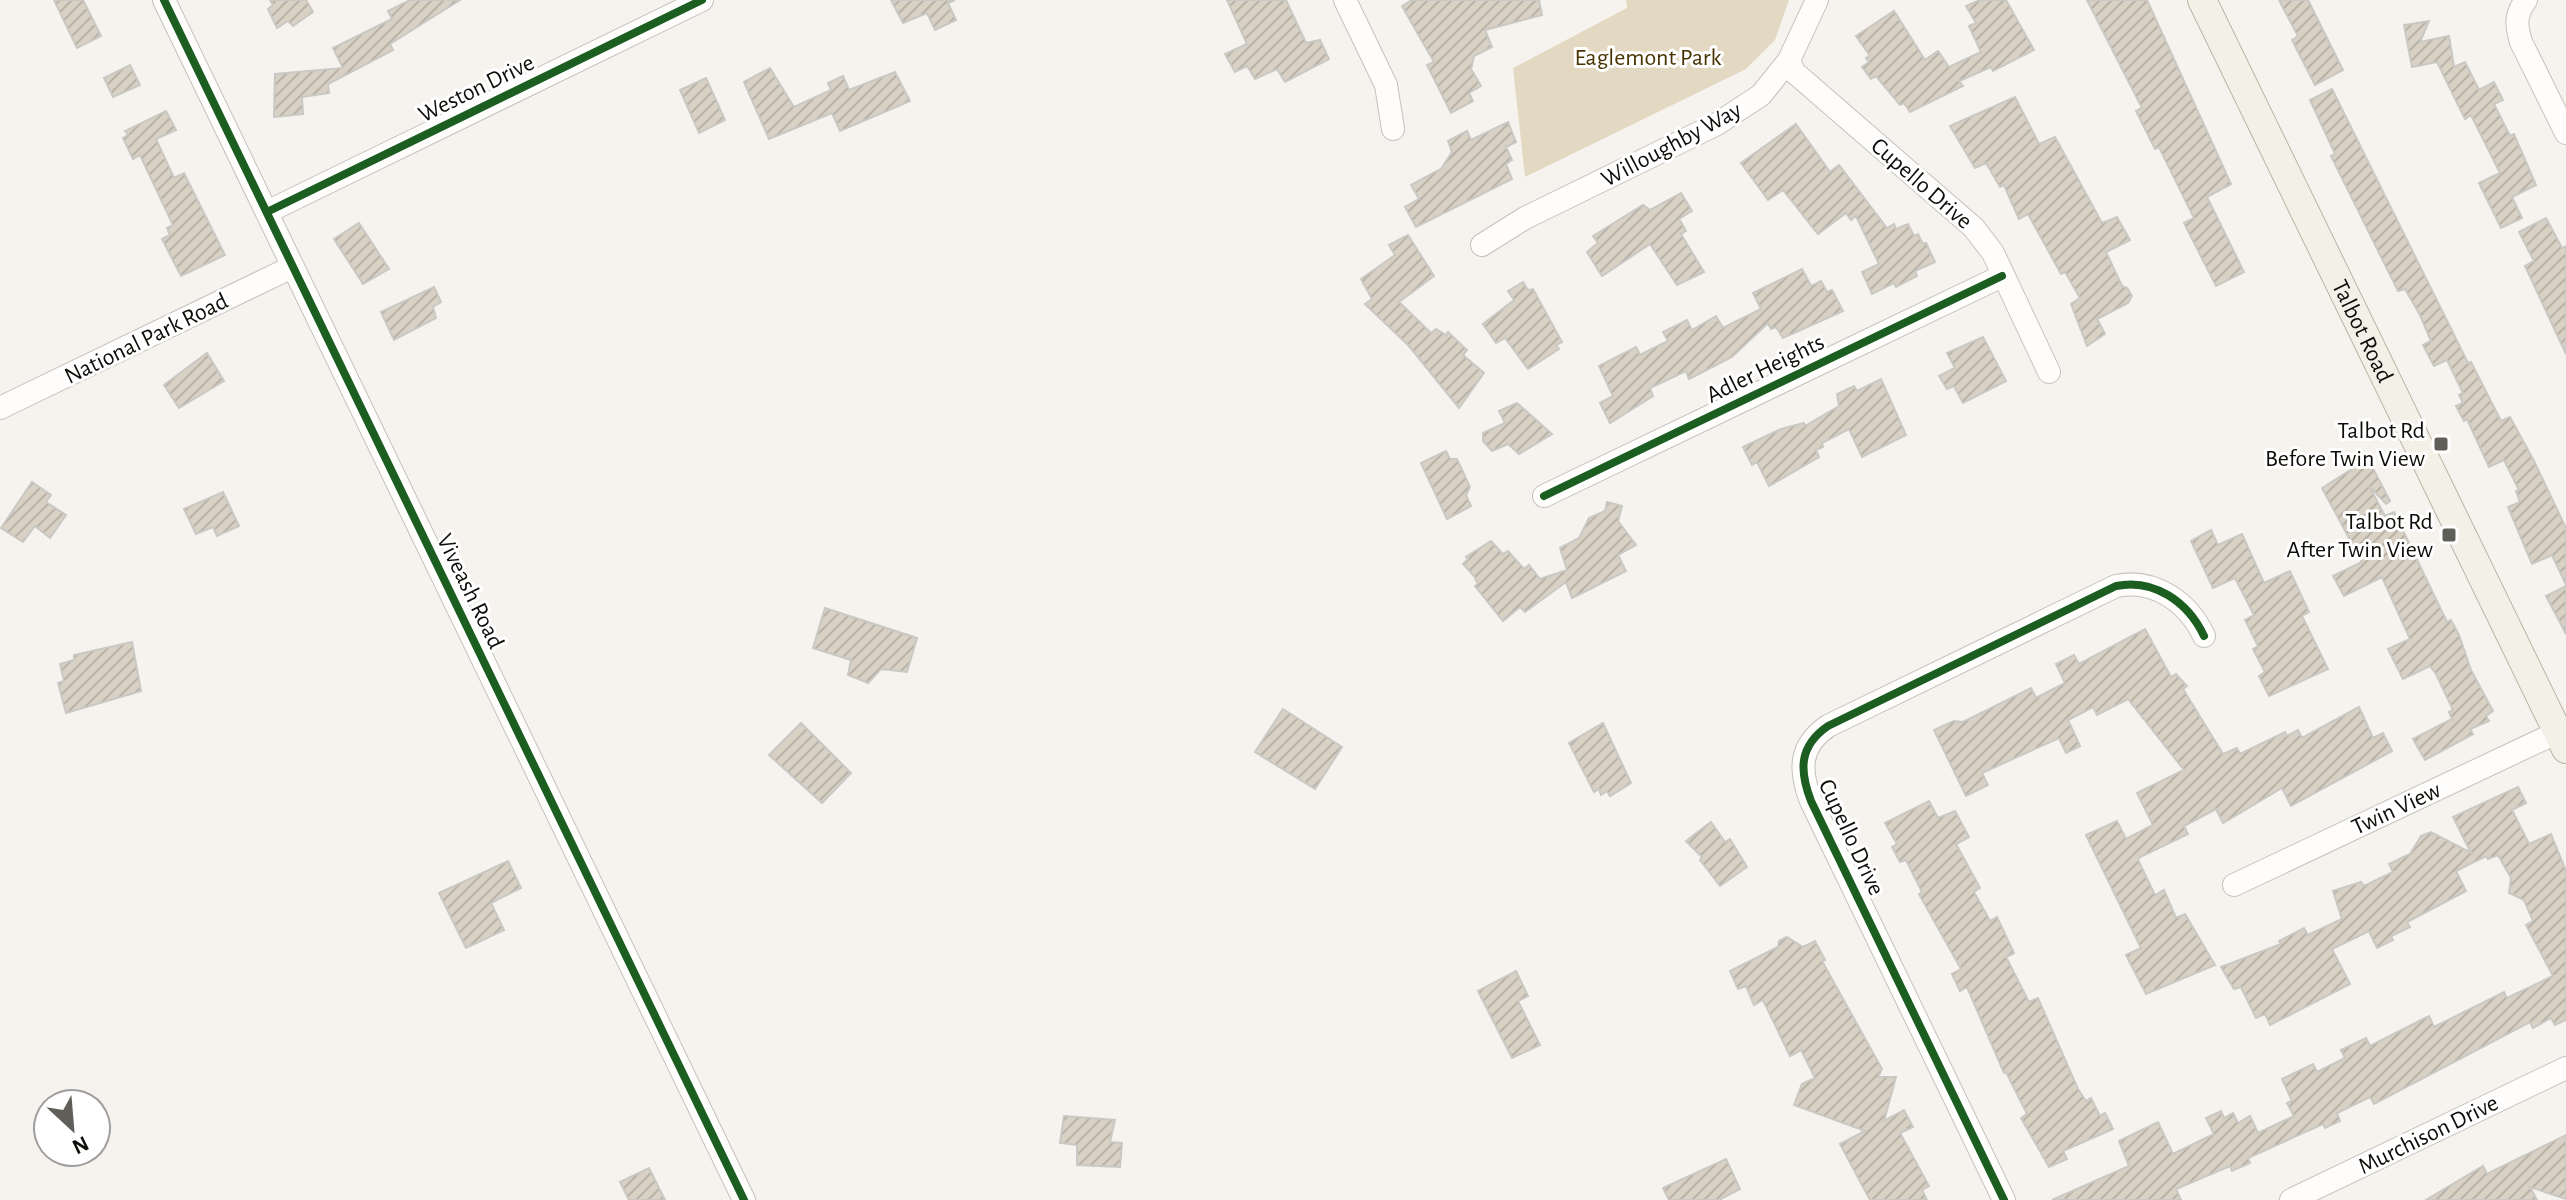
<svg xmlns="http://www.w3.org/2000/svg" width="2566" height="1200" viewBox="0 0 2566 1200" font-family="'Alegreya Sans',sans-serif">
	<style>
		.park { fill: #e3d8c1 }
		.building { fill: url(#building-hatch); stroke: #c9c8c4; stroke-width: 2 }
		.lines { fill: none; stroke-linecap: round; stroke-linejoin: round }
		.minor-casing { stroke: #c4c2be; stroke-width: 24 }
		.major-casing { stroke: #bbb4a5; stroke-width: 30 }
		.minor { stroke: #fefdfc; stroke-width: 22 }
		.major { stroke: #f3f0e8; stroke-width: 28 }
		.cycleway-casing { stroke: #fff; stroke-width: 13 }
		.cycleway { stroke: #1b5e20; stroke-width: 8 }
		.poi-dot { fill: #5f5e59; stroke: #fff; stroke-width: 3 }
		.labels { text-anchor: middle; stroke-width: 6; stroke-linejoin: round; paint-order: stroke }
		.park-label { font-size: 24px; fill: #473300; stroke: #fff }
		.street-label { font-size: 24px; fill: #0e0d09; stroke: #fff }
		.poi-label { font-size: 24px; fill: #0e0d09; stroke: #fff; text-anchor: end }
	</style>
	<defs>
		<pattern id="building-hatch" width="6" height="6" patternUnits="userSpaceOnUse" patternTransform="scale(2)"><rect width="6" height="6" fill="#d8d1c4"/><path d="M-1 1l2-2M0 6l6-6M5 7l2-2" fill="none" stroke="#b8b2a7"/></pattern>
	</defs>
	<rect width="100%" height="100%" fill="#f6f3ee"/>
	<polygon class="park" points="1626,0 1789,0 1775,40 1746,69 1525,177 1513,68 1627,8"/>
	<g class="building">
		<polygon points="54,0 83,0 101,36 77,48"/>
		<polygon points="270,0 306,0 313,12 293,26 288,21 277,28 268,9 273,5"/>
		<polygon points="410,0 460,0 390,44 393,50 328,84 329,93 302,97 303,114 274,117 275,74 343,68 333,48 392,19 388,11"/>
		<polygon points="891,0 955,0 948,3 956,20 935,30 927,13 903,23"/>
		<polygon points="1227,0 1286,0 1306,43 1320,40 1329,59 1285,82 1277,69 1255,79 1247,66 1235,72 1225,54 1247,44"/>
		<polygon points="1412,0 1539,0 1542,15 1485,30 1492,47 1474,56 1471,69 1481,86 1469,93 1473,101 1451,113 1427,65 1434,62 1402,6"/>
		<polygon points="1980,0 2006,0 2034,50 1993,71 1991,67 1959,81 1963,86 1910,112 1904,103 1900,105 1876,76 1871,79 1862,67 1869,62 1866,58 1870,56 1856,36 1894,11 1925,60 1938,51 1949,67 1981,52 1969,26 1976,23 1966,6"/>
		<polygon points="2087,0 2147,0 2231,184 2207,197 2244,272 2216,286 2184,223 2194,218 2159,147 2155,149 2136,111 2142,108"/>
		<polygon points="2279,0 2308,0 2343,70 2315,85 2292,40 2298,36"/>
		<polygon points="2429,21 2420,42 2449,36 2454,67 2465,62 2479,90 2494,82 2503,100 2494,104 2510,136 2514,134 2536,185 2512,197 2522,218 2501,228 2479,183 2500,173 2471,115 2465,119 2437,62 2412,67 2404,25"/>
		<polygon points="130,65 140,85 113,97 104,78"/>
		<polygon points="770,68 794,107 831,90 828,83 843,76 849,90 895,72 910,101 840,131 832,113 769,139 744,82"/>
		<polygon points="706,78 725,120 699,133 680,90"/>
		<polygon points="2332,89 2468,363 2471,362 2501,421 2510,417 2534,461 2566,528 2566,585 2552,555 2532,564 2508,507 2520,502 2516,491 2519,490 2504,460 2489,467 2467,419 2464,421 2456,406 2463,403 2459,395 2463,393 2447,360 2434,366 2423,345 2431,341 2420,315 2405,289 2398,291 2331,156 2335,154 2310,100"/>
		<polygon points="2015,97 2039,144 2055,137 2102,223 2117,217 2130,240 2106,252 2122,286 2127,288 2132,296 2128,303 2097,319 2105,334 2087,346 2071,304 2080,298 2065,272 2061,274 2028,214 2019,219 2004,185 2000,187 1986,163 1975,168 1950,126"/>
		<polygon points="166,111 176,130 156,139 174,178 184,173 225,255 181,276 162,239 170,235 167,228 173,225 140,155 133,159 123,138 128,135 125,131"/>
		<polygon points="1508,122 1516,142 1506,147 1512,160 1506,164 1512,179 1416,227 1405,207 1419,199 1411,185 1441,169 1452,152 1448,141 1467,131 1471,140"/>
		<polygon points="1796,124 1830,172 1839,165 1887,228 1894,224 1896,229 1908,224 1914,236 1918,234 1923,244 1926,243 1935,262 1915,271 1917,276 1896,287 1894,283 1872,294 1862,272 1879,264 1856,216 1851,220 1846,213 1818,234 1783,190 1768,200 1741,163"/>
		<polygon points="1681,193 1692,211 1679,219 1686,231 1681,234 1704,272 1677,285 1650,244 1602,276 1587,252 1598,243 1593,236 1643,205 1650,210"/>
		<polygon points="2546,218 2562,248 2566,246 2566,354 2525,266 2534,261 2519,232"/>
		<polygon points="359,223 389,269 363,284 334,239"/>
		<polygon points="1408,235 1434,276 1399,302 1431,333 1436,329 1446,335 1448,332 1467,350 1463,355 1484,373 1459,408 1409,346 1365,304 1372,299 1361,279 1395,255 1389,245"/>
		<polygon points="1802,269 1811,286 1821,281 1827,292 1832,290 1843,311 1783,338 1776,327 1771,329 1768,323 1732,357 1689,379 1686,371 1650,388 1653,396 1610,423 1600,403 1613,396 1599,366 1636,347 1640,355 1668,341 1663,332 1687,320 1692,330 1716,316 1723,328 1761,309 1753,293"/>
		<polygon points="1523,282 1528,290 1533,289 1562,342 1556,345 1559,349 1528,369 1505,338 1496,343 1483,324 1514,300 1508,291"/>
		<polygon points="434,287 441,302 433,307 436,318 394,340 381,312"/>
		<polygon points="1983,337 2006,381 1963,403 1954,386 1947,389 1939,376 1955,368 1947,353"/>
		<polygon points="207,353 224,381 179,408 164,385"/>
		<polygon points="1881,379 1906,435 1862,457 1849,429 1822,443 1823,447 1816,450 1819,457 1769,486 1757,462 1752,465 1743,447 1781,429 1804,423 1805,426 1839,406 1837,394 1854,386 1857,391"/>
		<polygon points="1517,403 1552,434 1519,454 1508,444 1492,451 1483,441 1483,433 1505,423 1499,411"/>
		<polygon points="1446,451 1450,459 1457,459 1470,487 1466,495 1471,506 1447,519 1421,463"/>
		<polygon points="2368,459 2390,501 2386,504 2369,486 2385,516 2394,512 2447,622 2451,620 2459,635 2471,670 2493,711 2486,716 2489,721 2470,729 2473,734 2425,760 2413,739 2452,719 2449,712 2453,710 2436,674 2430,666 2403,679 2388,649 2410,639 2382,577 2344,596 2333,576 2362,562 2322,488"/>
		<polygon points="32,482 51,495 46,502 66,515 50,538 35,526 23,542 1,528"/>
		<polygon points="223,492 239,526 217,536 213,527 196,534 184,509"/>
		<polygon points="1607,502 1622,506 1618,521 1636,545 1618,555 1626,571 1572,598 1566,582 1525,612 1520,607 1503,621 1475,586 1478,584 1474,576 1463,564 1468,559 1466,557 1491,541 1503,554 1508,551 1524,569 1529,565 1540,579 1567,570 1560,548 1579,538 1589,518 1605,511"/>
		<polygon points="2211,530 2218,545 2242,534 2264,583 2290,571 2309,612 2302,616 2328,669 2269,696 2259,676 2265,672 2253,649 2258,646 2245,620 2254,615 2235,578 2213,588 2191,541"/>
		<polygon points="2566,586 2566,634 2546,596"/>
		<polygon points="825,608 917,638 907,672 881,669 868,683 848,675 851,660 813,648"/>
		<polygon points="2145,629 2171,677 2176,674 2187,686 2183,689 2223,754 2237,748 2240,754 2285,732 2287,736 2298,730 2302,738 2359,707 2373,738 2383,733 2392,751 2291,806 2282,788 2223,823 2216,809 2184,826 2188,834 2140,857 2138,860 2155,895 2164,890 2176,918 2185,914 2215,965 2146,994 2126,955 2141,948 2086,835 2117,821 2126,839 2153,825 2137,793 2184,770 2128,699 2097,715 2093,707 2068,720 2080,746 2066,753 2059,738 1982,773 1988,785 1966,796 1934,730 1954,721 1963,722 2031,688 2036,698 2065,683 2056,664 2074,655 2079,664"/>
		<polygon points="132,642 141,691 66,713 58,683 64,681 60,664 74,660 74,655"/>
		<polygon points="1283,709 1342,747 1315,789 1255,752"/>
		<polygon points="801,723 851,773 822,803 769,755"/>
		<polygon points="1603,723 1631,783 1610,796 1607,791 1601,795 1599,789 1594,792 1569,743"/>
		<polygon points="2518,787 2526,803 2512,810 2529,844 2551,834 2566,871 2566,1020 2555,1025 2551,1018 2533,1028 2530,1022 2374,1104 2370,1097 2337,1113 2340,1121 2325,1128 2323,1124 2248,1158 2250,1163 2232,1171 2230,1166 2176,1189 2181,1200 2052,1200 2129,1166 2119,1141 2158,1122 2173,1154 2214,1134 2206,1118 2221,1111 2224,1118 2233,1113 2238,1123 2250,1116 2258,1133 2294,1116 2287,1103 2292,1101 2282,1079 2313,1064 2317,1072 2345,1058 2341,1050 2366,1038 2370,1046 2429,1016 2434,1027 2504,992 2507,998 2553,976 2526,925 2533,921 2524,900 2509,893 2511,878 2498,855 2488,859 2486,856 2456,871 2466,891 2407,922 2410,927 2391,936 2393,940 2377,948 2369,931 2332,949 2350,984 2270,1025 2265,1014 2256,1018 2241,987 2234,989 2221,967 2281,944 2279,941 2304,928 2308,935 2342,919 2333,891 2361,882 2364,886 2393,872 2389,864 2410,854 2421,836 2431,832 2471,853 2453,817"/>
		<polygon points="1929,801 1938,818 1955,811 1969,837 1956,844 1980,888 1974,892 1990,921 1997,917 2014,953 2006,957 2029,1002 2038,998 2078,1089 2086,1101 2091,1098 2100,1116 2105,1113 2113,1129 2063,1151 2067,1159 2049,1167 2021,1118 2027,1114 2006,1072 2004,1073 1967,987 1960,991 1952,974 1961,969 1919,894 1922,892 1906,860 1900,862 1892,847 1897,844 1885,823"/>
		<polygon points="1711,822 1725,842 1730,839 1747,867 1720,886 1700,860 1702,857 1686,841"/>
		<polygon points="508,861 521,888 491,903 504,930 466,948 439,893"/>
		<polygon points="1787,937 1803,947 1815,941 1825,960 1822,961 1882,1069 1878,1077 1896,1077 1884,1121 1904,1110 1913,1127 1900,1133 1929,1186 1922,1190 1927,1200 1870,1200 1840,1144 1865,1131 1794,1105 1802,1084 1815,1078 1801,1050 1790,1056 1763,1000 1754,1005 1746,986 1738,989 1730,971 1778,947 1779,941"/>
		<polygon points="1516,971 1528,996 1518,1001 1540,1045 1512,1058 1478,991"/>
		<polygon points="1064,1116 1115,1120 1110,1142 1122,1143 1120,1167 1077,1165 1077,1145 1060,1143"/>
		<polygon points="2566,1135 2566,1199 2530,1187 2537,1200 2426,1200 2483,1166 2487,1174"/>
		<polygon points="1726,1159 1740,1189 1719,1200 1669,1200 1663,1188"/>
		<polygon points="649,1168 665,1200 629,1200 620,1182"/>
	</g>
	<g class="lines">
		<g class="minor-casing">
			<g id="minor">
				<polyline points="164,0 744,1200"/>
				<polyline points="1345,0 1386,85 1393,129"/>
				<path d="M2526,0c-11,15 -10,25 -5,42l45,91"/>
				<polyline points="1789,60 1794,72 1974,228 1993,253 2049,372"/>
				<polyline points="267,212 702,0"/>
				<polyline points="1482,245 1525,218 1717,124 1761,95 1789,60 1817,0"/>
				<polyline points="0,408 292,267"/>
				<polyline points="1544,496 2002,276"/>
				<polyline points="2234,885 2558,732"/>
				<path d="M2004,1200l-193,-399c-12,-31 -12,-55 17,-75l288,-140c38,-8 72,16 88,50"/>
				<polyline points="2291,1200 2566,1068"/>
			</g>
		</g>
		<g class="major-casing">
			<g id="major">
				<path id="s1" d="M2202,0l364,749"/>
			</g>
		</g>
		<use href="#minor" class="minor"/>
		<use href="#major" class="major"/>
		<g class="cycleway-casing">
			<g id="cycleway">
				<polyline points="164,0 744,1200"/>
				<polyline points="267,212 702,0"/>
				<polyline points="1544,496 2002,276"/>
				<path d="M2004,1200l-193,-399c-12,-31 -12,-55 17,-75l288,-140c38,-8 72,16 88,50"/>
			</g>
		</g>
		<use href="#cycleway" class="cycleway"/>
	</g>
	<g class="poi-dot">
		<rect x="2433" y="436" width="16" height="16" rx="4"/>
		<rect x="2441" y="527" width="16" height="16" rx="4"/>
	</g>
	<g class="labels">
		<g class="park-label">
			<text x="1648" y="65">Eaglemont Park</text>
		</g>
		<g class="street-label">
			<text transform="translate(476 88) rotate(-26)" y="8">Weston Drive</text>
			<text transform="translate(1671 144) rotate(-28)" y="8">Willoughby Way</text>
			<text transform="translate(1922 183) rotate(41)" y="8">Cupello Drive</text>
			<text dy="8" stroke="none"><textPath href="#s1" startOffset="368">Talbot Road</textPath></text>
			<text transform="translate(146 338) rotate(-26)" y="8">National Park Road</text>
			<text transform="translate(1765 368) rotate(-26)" y="8">Adler Heights</text>
			<text transform="translate(471 591) rotate(64)" y="8">Viveash Road</text>
			<text transform="translate(2396 808) rotate(-25)" y="8">Twin View</text>
			<text transform="translate(1852 837) rotate(65)" y="8">Cupello Drive</text>
			<text transform="translate(2428 1134) rotate(-26)" y="8">Murchison Drive</text>
		</g>
		<g class="poi-label">
			<text x="2425" y="438">Talbot Rd<tspan x="2425" dy="28">Before Twin View</tspan></text>
			<text x="2433" y="529">Talbot Rd<tspan x="2433" dy="28">After Twin View</tspan></text>
		</g>
	</g>
	<g transform="translate(72 1128) rotate(154)"><circle r="38" fill="#ffffff" stroke="#9f9e9d" stroke-width="2"/>
	<path d="M0-6L14 30L0 20L-14 30Z" fill="#5f5e59"/>
	<text y="-12" font-size="22" font-weight="bold" text-anchor="middle" fill="#0e0d09">N</text>
	</g>
</svg>
